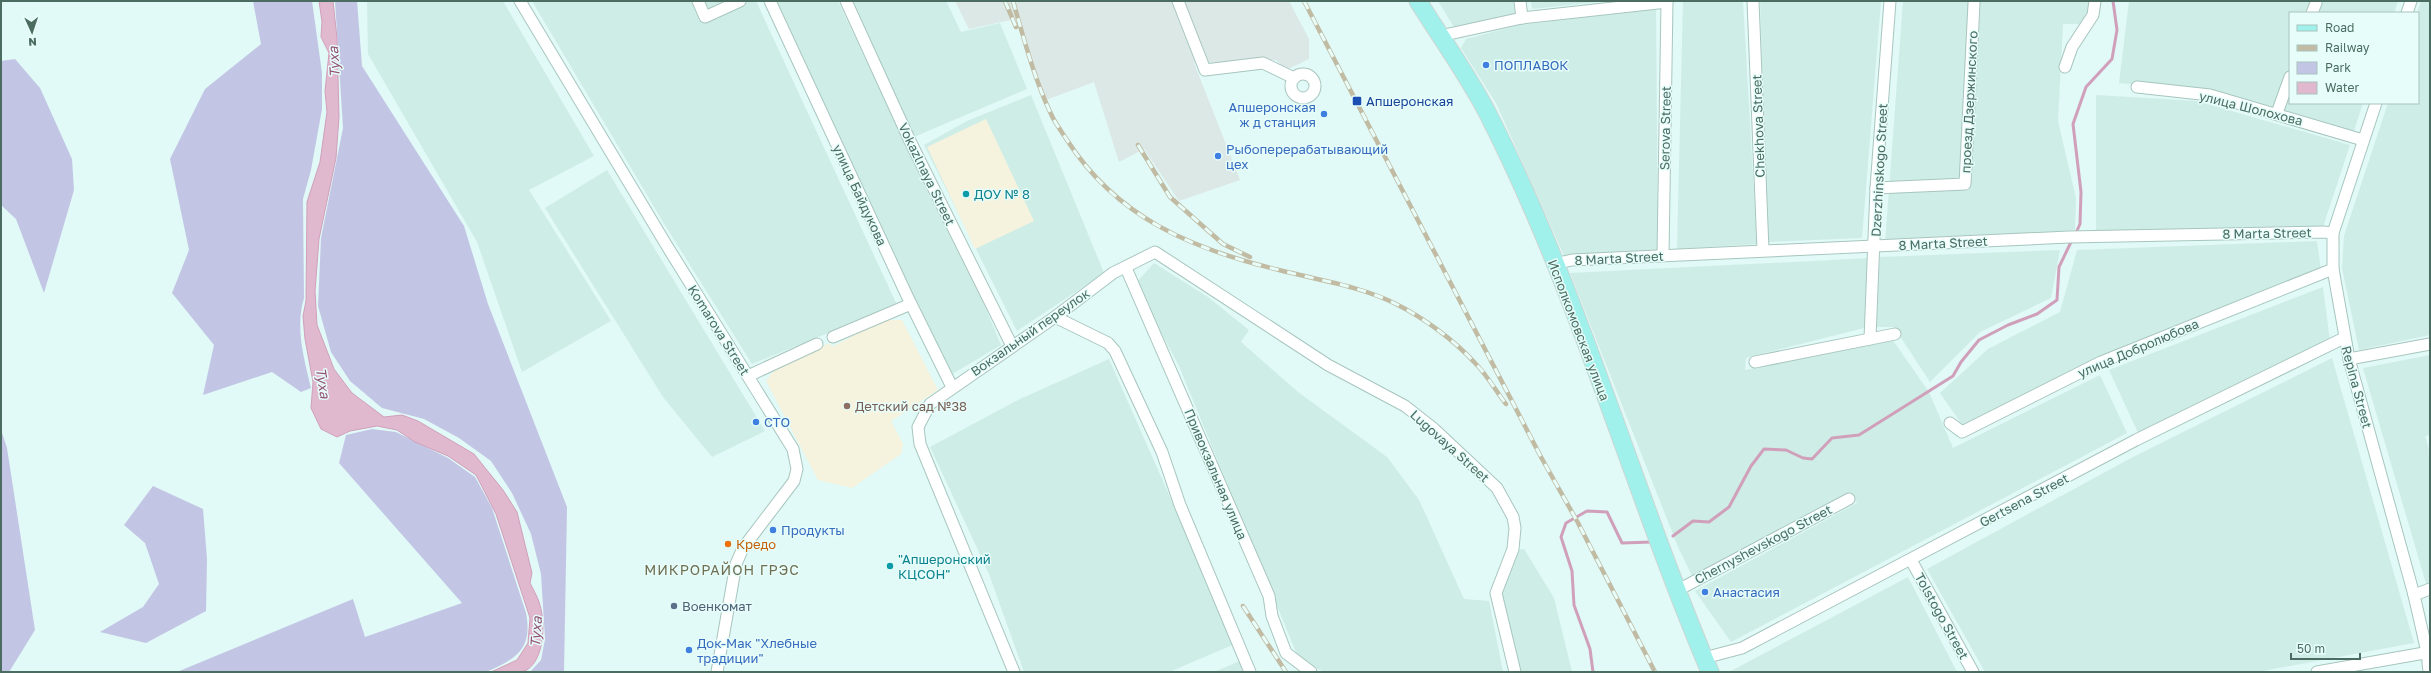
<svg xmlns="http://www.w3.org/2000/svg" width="2431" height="673" viewBox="0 0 2431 673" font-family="'Golos Text',sans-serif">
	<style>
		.residential { fill: #cfede7 }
		.industrial { fill: #dce8e5 }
		.education { fill: #f5f3de }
		.green { fill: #c2c6e4 }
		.water { fill: #e0b9cf; stroke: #d0a0bb }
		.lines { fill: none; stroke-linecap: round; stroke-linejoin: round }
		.stream { stroke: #d0a0bb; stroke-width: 3 }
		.minor-casing { stroke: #a7c6be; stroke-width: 13 }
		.primary-casing { stroke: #cdd6d3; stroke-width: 19 }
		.minor { stroke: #fff; stroke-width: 11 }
		.primary { stroke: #a0f1eb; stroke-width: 17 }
		.rail-casing { stroke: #c0bba2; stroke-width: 4.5 }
		.rail { stroke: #e7fdfa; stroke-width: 3; stroke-dasharray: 9; stroke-linecap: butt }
		.shop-dot { fill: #3f7fe0; stroke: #e7fdfa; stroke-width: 1.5 }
		.transit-dot { fill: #1a4fb4; stroke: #e7fdfa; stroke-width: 1.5 }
		.culture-dot { fill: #0f9aa8; stroke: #e7fdfa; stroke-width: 1.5 }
		.education-dot { fill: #8d6e63; stroke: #e7fdfa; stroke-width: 1.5 }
		.food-dot { fill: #e8710a; stroke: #e7fdfa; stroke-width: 1.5 }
		.service-dot { fill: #5c6f8a; stroke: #e7fdfa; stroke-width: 1.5 }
		.labels { text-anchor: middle; stroke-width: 3; stroke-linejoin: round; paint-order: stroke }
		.shop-label { font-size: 13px; fill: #366cbe; stroke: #e7fdfa; text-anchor: start }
		.transit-label { font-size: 13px; fill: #164399; stroke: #e7fdfa; text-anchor: start }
		.street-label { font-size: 13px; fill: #4b6d61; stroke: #e7fdfa }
		.culture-label { font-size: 13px; fill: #0d838f; stroke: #e7fdfa; text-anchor: start }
		.education-label { font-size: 13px; fill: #785e54; stroke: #e7fdfa; text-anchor: start }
		.food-label { font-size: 13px; fill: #c56008; stroke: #e7fdfa; text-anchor: start }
		.service-label { font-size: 13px; fill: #4e5e75; stroke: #e7fdfa; text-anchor: start }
		.water-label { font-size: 14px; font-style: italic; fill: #925174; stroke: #e7fdfa }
		.neighbourhood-label { font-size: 14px; letter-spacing: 1px; fill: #706f52; stroke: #e7fdfa }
	</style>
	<rect width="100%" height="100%" fill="#e1f9f7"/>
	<g class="residential">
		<polygon points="367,1 503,1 594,156 529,190 611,321 522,372 477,242 368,54"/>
		<polygon points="532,1 756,1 897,305 752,364 663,222"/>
		<polygon points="773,1 838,1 929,195 980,295 1001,345 949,376"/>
		<polygon points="850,1 946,1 961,32 1000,23 1027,89 914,137"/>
		<polygon points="1438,1 1514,1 1517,17 1454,27"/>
		<polygon points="1531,1 1608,1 1532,9"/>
		<polygon points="1683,1 1743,1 1757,244 1677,249"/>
		<polygon points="1760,1 1881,1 1862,238 1768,242"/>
		<polygon points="1903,1 2091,1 2082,24 2063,24 2058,121 2076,198 2075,230 1885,243"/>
		<polygon points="2129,1 2398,1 2394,13 2290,13 2290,103 2363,103 2353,134 2208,91 2119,83"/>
		<polygon points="2421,1 2430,1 2430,335 2359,350 2342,268 2344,236 2388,103 2418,103 2417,13"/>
		<polygon points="1656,9 1658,251 1565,258 1496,103 1461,48 1466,39 1519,25"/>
		<polygon points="1031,95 1104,273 1017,331 924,145 967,121"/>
		<polygon points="2096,95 2197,101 2350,145 2323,227 2096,234"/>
		<polygon points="607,170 765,431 712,457 663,397 545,208"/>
		<polygon points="2317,241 2321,271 2105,357 1965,429 1940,393 1988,349 2060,312 2077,250"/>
		<polygon points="2060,250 2051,298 1980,332 1930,382 1894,327 1875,327 1880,257"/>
		<polygon points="1871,258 1864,328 1746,358 1745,370 1892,339 1929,392 1953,448 2100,375 2127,433 1731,642 1695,591 1857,503 1850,492 1693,578 1678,547 1570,273"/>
		<polygon points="1154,263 1208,297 1249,330 1241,342 1298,392 1387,457 1419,500 1464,599 1489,601 1503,672 1325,672 1300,662 1179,366 1135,284"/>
		<polygon points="2323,287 2330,341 2139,435 2109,370"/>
		<polygon points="2430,355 2430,435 2425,436 2430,453 2430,586 2427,587 2363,368"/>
		<polygon points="2332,358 2414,643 2257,672 1985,672 1927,569 2131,458"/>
		<polygon points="1109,359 1235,644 1169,672 1024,672 989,574 930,447 1020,399"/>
		<polygon points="1524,549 1554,598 1572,672 1520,672 1501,593 1514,550"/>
		<polygon points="1908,577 1957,672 1729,672"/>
		<polygon points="1240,661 1245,672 1214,672"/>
	</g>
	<polygon class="industrial" points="955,1 1289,1 1309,39 1309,59 1286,70 1276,60 1194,63 1240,180 1179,201 1144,149 1119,162 1094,82 1046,100 1015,19 969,29"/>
	<g class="education">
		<polygon points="986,119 1034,221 975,249 927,147"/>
		<polygon points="883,320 902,320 938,390 891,421 903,444 901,454 852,488 818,480 766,381 775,369 830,343 832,347"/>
	</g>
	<g class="green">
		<path d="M253,1h59l10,72v36l-11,61 -8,29 1,99c-9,30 0,60 7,90l-10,4 -29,-20 -69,23 11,-50 -42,-52 17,-43 -19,-91 35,-70 56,-45z"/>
		<polygon points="335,1 357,1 362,66 464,226 488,304 567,507 564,672 530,672 541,660 545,639 541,574 531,534 512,493 491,461 459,438 424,419 382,408 350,381 331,352 318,306 321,238 343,128"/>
		<polygon points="15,59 40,88 72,159 74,190 44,293 16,219 1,205 1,61"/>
		<path d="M372,429l24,3 52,26 27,19 17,31 34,105c7,36 -10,46 -40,59h-309l176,-73 12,38 97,-34 -123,-140 7,-28z"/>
		<polygon points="1,430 7,448 35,630 9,672 1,672"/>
		<polygon points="153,486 203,509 207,559 206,611 146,643 100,632 143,607 159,584 145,543 124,525"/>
	</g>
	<path class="water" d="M319,1h14l4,37 2,79 -3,41 -17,81 -4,52 2,34 17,44 18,24 32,24 18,-2 16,6 56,33 29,36 14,22 15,61 -2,10c3,6 7,13 9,19 7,19 6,59 -14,69 -8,2 -25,1 -34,1l26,-12 11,-17 2,-25 -34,-104 -20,-39 -28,-19 -33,-14 -18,-12 -20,-4 -27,5 -13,6 -16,-8 -10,-21 2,-26 -8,-43 -2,-23 3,-15 1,-99 13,-40 7,-50 -2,-21 4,-38 -8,-16 1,-15z"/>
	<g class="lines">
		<g class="stream">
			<polyline points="2075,235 2080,224 2081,192 2073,124 2086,87 2112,59 2117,30 2113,1"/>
			<polyline points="1673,536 1693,521 1709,522 1729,507 1751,466 1764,449 1786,450 1803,458 1812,459 1832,438 1859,435 1953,376 1961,362 1979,340 2008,325 2037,314 2057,300 2059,267 2072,240"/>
			<polyline points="1593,672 1590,649 1574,605 1572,571 1561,537 1566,523 1587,511 1607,512 1622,543 1652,542"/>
		</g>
		<g class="minor-casing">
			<g id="minor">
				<polyline points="520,1 667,246 793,449 797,469 794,481 743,548 736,564 717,672"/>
				<polyline points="698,1 705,17 740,1"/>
				<polyline points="770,1 909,300 952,387"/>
				<polyline points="846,1 910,141 1012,346"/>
				<polyline points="1178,1 1205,70 1263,63 1294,78"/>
				<polyline points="1520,1 1522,18"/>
				<polyline points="1753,1 1763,250"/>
				<polyline points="2312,13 2316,3"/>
				<polyline points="2407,13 2411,1"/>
				<polyline points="1440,36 1522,18 1667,2"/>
				<polyline points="2065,67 2072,47 2093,15 2095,1"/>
				<circle cx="1303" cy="86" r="12"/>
				<polyline points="2137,87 2210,95 2363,140"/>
				<polyline points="2376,103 2333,233 2333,269 2349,359 2414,595 2427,652 2429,672"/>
				<polyline points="2277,113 2290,77"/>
				<polyline points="1876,188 1965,184 1974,3"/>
				<polyline points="1663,255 1667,1"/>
				<polyline points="1554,264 1572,260 2069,237 2323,232 2333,233"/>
				<polyline points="1126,268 1269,596 1272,616 1286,653 1311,672"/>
				<polyline points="1055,317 1108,343 1115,351 1162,452 1180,505 1250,672"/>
				<polyline points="833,337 911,304"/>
				<polyline points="1870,339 1876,188 1890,1"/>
				<polyline points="2349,359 2430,344"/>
				<polyline points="1755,362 1895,334"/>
				<polyline points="748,376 817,344"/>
				<polyline points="1950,423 1962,432 2101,362 2333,269"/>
				<polyline points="1911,560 1973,672"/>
				<polyline points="1678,590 1849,499"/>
				<polyline points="2414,595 2430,589"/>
				<polyline points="1704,658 1742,648 2136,440 2344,338"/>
				<polyline points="1014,672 920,444 918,427 930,404 1055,317 1113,273 1155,252 1328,365 1405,406 1433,428 1497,488 1513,517 1515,528 1513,549 1496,593 1515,672"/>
				<polyline points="2317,672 2430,652"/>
			</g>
		</g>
		<g class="primary-casing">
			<path id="primary" d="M1418,1c23,37 50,74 70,113 91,178 144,374 222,558"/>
		</g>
		<use href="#minor" class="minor"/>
		<use href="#primary" class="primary"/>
		<g class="rail-casing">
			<g id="rail">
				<polyline points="1005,1 1016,27"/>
				<path d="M1013,1c11,38 21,77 38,113 4,9 11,18 16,26 50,78 125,109 212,130 39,10 81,16 117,34 28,14 58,36 79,59 12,12 21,28 31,41"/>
				<polyline points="1304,1 1541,457 1577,521 1655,672"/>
				<polyline points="1138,145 1170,197 1223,244 1250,257"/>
				<polyline points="1243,606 1286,672"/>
			</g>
		</g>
		<use href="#rail" class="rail"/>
	</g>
	<g class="shop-dot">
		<circle cx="1486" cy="65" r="4"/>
		<circle cx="1324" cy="114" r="4"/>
		<circle cx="1218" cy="156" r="4"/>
		<circle cx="756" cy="422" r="4"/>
		<circle cx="773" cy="530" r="4"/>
		<circle cx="1705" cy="592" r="4"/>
		<circle cx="689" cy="650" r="4"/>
	</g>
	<rect class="transit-dot" x="1352" y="96" width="10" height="10" rx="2"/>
	<g class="culture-dot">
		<circle cx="966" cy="194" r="4"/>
		<circle cx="890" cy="566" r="4"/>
	</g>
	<circle class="education-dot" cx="847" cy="406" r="4"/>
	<circle class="food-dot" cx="728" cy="544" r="4"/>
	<circle class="service-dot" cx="674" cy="606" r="4"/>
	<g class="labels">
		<g class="shop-label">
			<text x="1494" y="70">ПОПЛАВОК</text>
			<text x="1316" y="112" text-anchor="end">Апшеронская<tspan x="1316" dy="15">ж д станция</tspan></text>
			<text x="1226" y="154">Рыбоперерабатывающий<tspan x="1226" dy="15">цех</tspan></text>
			<text x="764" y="427">СТО</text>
			<text x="781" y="535">Продукты</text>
			<text x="1713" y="597">Анастасия</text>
			<text x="697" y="648">Док-Мак "Хлебные<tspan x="697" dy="15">традиции"</tspan></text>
		</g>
		<g class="transit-label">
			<text x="1366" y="106">Апшеронская</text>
		</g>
		<g class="street-label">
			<text transform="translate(1969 102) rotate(-87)" y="5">проезд Дзержинского</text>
			<text transform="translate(2251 108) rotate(14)" y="5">улица Шолохова</text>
			<text transform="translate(1758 126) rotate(-92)" y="5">Chekhova Street</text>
			<text transform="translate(1665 128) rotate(-89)" y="5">Serova Street</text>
			<text transform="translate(1879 170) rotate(-87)" y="5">Dzerzhinskogo Street</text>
			<text transform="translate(927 174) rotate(64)" y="5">Vokazlnaya Street</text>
			<text transform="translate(860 195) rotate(65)" y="5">улица Байдукова</text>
			<text transform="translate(2267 233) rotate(-1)" y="5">8 Marta Street</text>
			<text transform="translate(1943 243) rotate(-3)" y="5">8 Marta Street</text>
			<text transform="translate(1619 258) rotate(-3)" y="5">8 Marta Street</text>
			<text transform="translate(719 330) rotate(58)" y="5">Komarova Street</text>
			<text transform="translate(1579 330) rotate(69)" y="5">Исполкомовская улица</text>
			<text transform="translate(1030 332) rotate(-35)" y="5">Вокзальный переулок</text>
			<text transform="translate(2138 348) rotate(-23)" y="5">улица Добролюбова</text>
			<text transform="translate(2357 387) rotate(75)" y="5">Repina Street</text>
			<text transform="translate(1450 446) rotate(42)" y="5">Lugovaya Street</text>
			<text transform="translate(1216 474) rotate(67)" y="5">Привокзальная улица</text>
			<text transform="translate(2024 500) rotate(-28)" y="5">Gertsena Street</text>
			<text transform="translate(1763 544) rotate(-28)" y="5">Chernyshevskogo Street</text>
			<text transform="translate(1942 616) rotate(61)" y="5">Tolstogo Street</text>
		</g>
		<g class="culture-label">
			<text x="974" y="199">ДОУ № 8</text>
			<text x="898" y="564">"Апшеронский<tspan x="898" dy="15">КЦСОН"</tspan></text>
		</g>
		<g class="education-label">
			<text x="855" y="411">Детский сад №38</text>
		</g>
		<g class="food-label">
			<text x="736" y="549">Кредо</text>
		</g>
		<g class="service-label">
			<text x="682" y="611">Военкомат</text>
		</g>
		<g class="water-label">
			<text transform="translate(334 62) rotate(-93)" y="5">Туха</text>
			<text transform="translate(323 383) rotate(81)" y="5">Туха</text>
			<text transform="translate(536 632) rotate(-86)" y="5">Туха</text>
		</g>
		<g class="neighbourhood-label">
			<text x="722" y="575">МИКРОРАЙОН ГРЭС</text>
		</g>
	</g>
	<rect width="2431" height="673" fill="none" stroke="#4b6d61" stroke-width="4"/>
	<rect x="2289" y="12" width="130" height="92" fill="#e7fdfa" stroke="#a9c3bd"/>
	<rect x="2297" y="25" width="20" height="6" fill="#a0f1eb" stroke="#a9c3bd"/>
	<text x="2325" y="32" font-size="12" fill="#4b6d61">Road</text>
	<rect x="2297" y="45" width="20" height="6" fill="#c0bba2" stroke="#a9c3bd"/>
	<text x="2325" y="52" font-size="12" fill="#4b6d61">Railway</text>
	<rect x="2297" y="62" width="20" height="12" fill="#c2c6e4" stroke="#a9c3bd"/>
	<text x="2325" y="72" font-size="12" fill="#4b6d61">Park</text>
	<rect x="2297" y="82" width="20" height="12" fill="#e0b9cf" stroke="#a9c3bd"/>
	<text x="2325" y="92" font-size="12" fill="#4b6d61">Water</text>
	<g transform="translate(32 32) rotate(177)" stroke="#e7fdfa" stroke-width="3" paint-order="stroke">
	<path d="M0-3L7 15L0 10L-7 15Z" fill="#4b6d61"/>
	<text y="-6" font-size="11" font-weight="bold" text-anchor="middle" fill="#4b6d61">N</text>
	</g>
	<path d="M2291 653v6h69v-6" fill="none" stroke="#4b6d61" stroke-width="2"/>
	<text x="2297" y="653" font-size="12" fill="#4b6d61" stroke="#e7fdfa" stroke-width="3" paint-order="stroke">50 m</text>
</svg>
